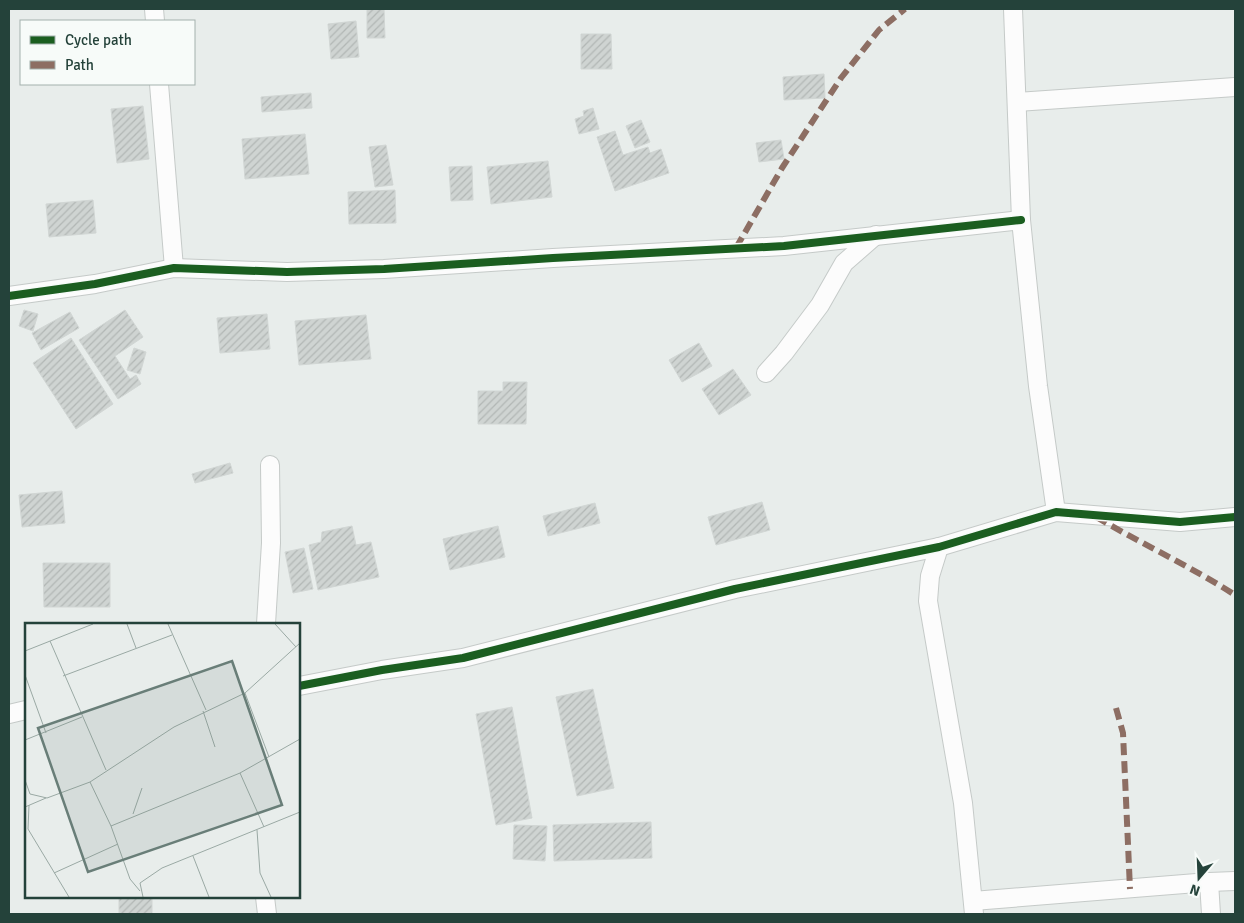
<svg xmlns="http://www.w3.org/2000/svg" width="1244" height="923" viewBox="0 0 1244 923" font-family="Signika,sans-serif">
	<style>
		.building { fill: url(#building-hatch); stroke: #d1d6d4 }
		.lines { fill: none; stroke-linecap: round; stroke-linejoin: round }
		.street-casing { stroke: #c5cac8; stroke-width: 20 }
		.street { stroke: #fcfcfc; stroke-width: 18 }
		.quiet { stroke: #8d6e63; stroke-width: 6; stroke-dasharray: 12 6; stroke-linecap: butt }
		.cycleway-casing { stroke: #f7fbf9; stroke-width: 11 }
		.cycleway { stroke: #1b5e20; stroke-width: 8 }
		.inset-road { fill: none; stroke: #9aa9a4; stroke-width: 1 }
		.view { fill: #697e78; fill-opacity: 0.15; stroke: #697e78; stroke-width: 2.5 }
		.inset-edge { fill: none; stroke: #24423a; stroke-width: 2.5 }
	</style>
	<defs>
		<pattern id="building-hatch" width="6" height="6" patternUnits="userSpaceOnUse" patternTransform="scale(1.25)"><rect width="6" height="6" fill="#cfd4d2"/><path d="M-1 1l2-2M0 6l6-6M5 7l2-2" fill="none" stroke="#b2b7b5"/></pattern>
	</defs>
	<rect width="100%" height="100%" fill="#e8edeb"/>
	<g class="building">
		<polygon points="367,9 384,9 385,38 367,38"/>
		<polygon points="356,21 359,57 331,59 328,24"/>
		<polygon points="581,34 611,34 612,69 581,69"/>
		<polygon points="824,74 825,98 784,100 783,77"/>
		<polygon points="311,93 312,108 262,112 261,97"/>
		<polygon points="143,106 149,159 117,163 111,109"/>
		<polygon points="593,108 599,129 579,134 575,119 584,116 583,111"/>
		<polygon points="641,120 650,142 635,148 626,126"/>
		<polygon points="615,131 623,155 648,147 650,153 661,149 669,173 615,191 597,137"/>
		<polygon points="305,134 309,174 245,179 242,139"/>
		<polygon points="781,140 784,159 759,162 756,143"/>
		<polygon points="386,145 393,185 375,187 369,147"/>
		<polygon points="548,161 552,197 491,204 487,167"/>
		<polygon points="472,166 473,200 451,201 449,167"/>
		<polygon points="395,190 396,223 349,224 348,192"/>
		<polygon points="93,200 96,233 49,237 46,204"/>
		<polygon points="24,310 38,314 33,331 19,326"/>
		<polygon points="125,310 143,337 115,356 130,379 136,375 141,384 118,399 79,340"/>
		<polygon points="70,312 79,328 41,350 32,333"/>
		<polygon points="267,314 270,349 220,353 217,318"/>
		<polygon points="366,315 371,359 299,365 295,321"/>
		<polygon points="71,338 113,404 76,429 33,363"/>
		<polygon points="699,343 712,366 682,382 669,360"/>
		<polygon points="134,348 146,352 140,374 127,370"/>
		<polygon points="733,369 751,395 719,415 702,389"/>
		<polygon points="503,382 527,382 526,424 478,424 478,391 503,391"/>
		<polygon points="230,463 233,473 195,483 192,474"/>
		<polygon points="62,491 65,523 22,527 19,495"/>
		<polygon points="762,502 770,530 716,545 708,517"/>
		<polygon points="595,503 600,523 548,536 543,516"/>
		<polygon points="352,526 356,545 371,542 379,577 318,590 309,545 321,542 322,532"/>
		<polygon points="498,526 505,557 450,570 443,539"/>
		<polygon points="304,548 313,589 293,593 285,552"/>
		<polygon points="43,563 110,563 110,607 44,607"/>
		<polygon points="593,689 614,788 577,796 556,697"/>
		<polygon points="512,707 532,818 496,825 476,714"/>
		<polygon points="651,822 652,858 554,861 553,825"/>
		<polygon points="514,825 547,826 545,861 513,859"/>
		<rect x="119" y="897" width="33" height="17"/>
	</g>
	<g class="lines">
		<g class="street-casing">
			<g id="street">
				<polyline points="154,9 155,21"/>
				<polyline points="1013,9 1021,220 1038,386 1056,512"/>
				<polyline points="159,84 174,268"/>
				<polyline points="1017,102 1235,87"/>
				<polyline points="9,296 95,284 174,268 287,272 384,269 553,258 784,246 1021,220"/>
				<polyline points="766,373 784,353 820,305 844,263 876,235"/>
				<polyline points="939,547 930,576 928,601 963,803 974,914"/>
				<polyline points="266,624 271,543 270,465"/>
				<polyline points="299,686 382,670 463,658 735,589 939,547 1056,512 1180,522 1235,517"/>
				<polyline points="9,714 26,710"/>
				<polyline points="1209,882 1211,914"/>
				<polyline points="265,897 267,914"/>
				<polyline points="973,901 1209,882 1235,881"/>
			</g>
		</g>
		<use href="#street" class="street"/>
		<g class="quiet">
			<polyline points="736,248 782,168 841,78 879,30 905,9"/>
			<path d="M1096,517c46,27 94,49 139,78"/>
			<polyline points="1116,708 1123,733 1130,889"/>
		</g>
		<g class="cycleway-casing">
			<g id="cycleway">
				<polyline points="9,296 95,284 174,268 287,272 384,269 553,258 784,246 1021,220"/>
				<polyline points="299,686 382,670 463,658 735,589 939,547 1056,512 1180,522 1235,517"/>
			</g>
		</g>
		<use href="#cycleway" class="cycleway"/>
	</g>
	<g transform="translate(25 623)">
		<rect width="275" height="275" fill="#e8edeb"/>
		<path class="inset-road" d="M102,1l9,24M143,1l38,86M250,1l21,23M25,18l56,129M0,28l68,-27M0,52l21,58M38,53l109,-41M220,70l24,64M178,88l12,36M0,117l57,-23M215,150l24,54M0,157l5,14 17,4 43,-16 84,-55 71,-34 55,-50M65,159l21,44 19,53 10,12M4,182l-1,24 41,68M0,184l21,-9M108,191l9,-26M86,203l129,-53 60,-34M232,207l3,43 11,24M168,233l16,41M29,250l64,-29M118,274l-3,-14 22,-15 138,-56"/>
		<path class="view" d="M207,38l50,144 -194,67 -50,-144z"/>
		<rect width="275" height="275" class="inset-edge"/>
	</g>
	<rect width="1244" height="923" fill="none" stroke="#24423a" stroke-width="20"/>
	<rect x="20" y="20" width="175" height="65" fill="#f7fbf9" stroke="#a3b1ad"/>
	<rect x="30" y="36" width="25" height="8" fill="#1b5e20" stroke="#a3b1ad"/>
	<text x="65" y="45" font-size="15" fill="#24423a">Cycle path</text>
	<rect x="30" y="61" width="25" height="8" fill="#8d6e63" stroke="#a3b1ad"/>
	<text x="65" y="70" font-size="15" fill="#24423a">Path</text>
	<g transform="translate(1199 878) rotate(199)" stroke="#f7fbf9" stroke-width="4" paint-order="stroke">
	<path d="M0-4L9 19L0 12L-9 19Z" fill="#24423a"/>
	<text y="-8" font-size="14" font-weight="bold" text-anchor="middle" fill="#24423a">N</text>
	</g>
</svg>
